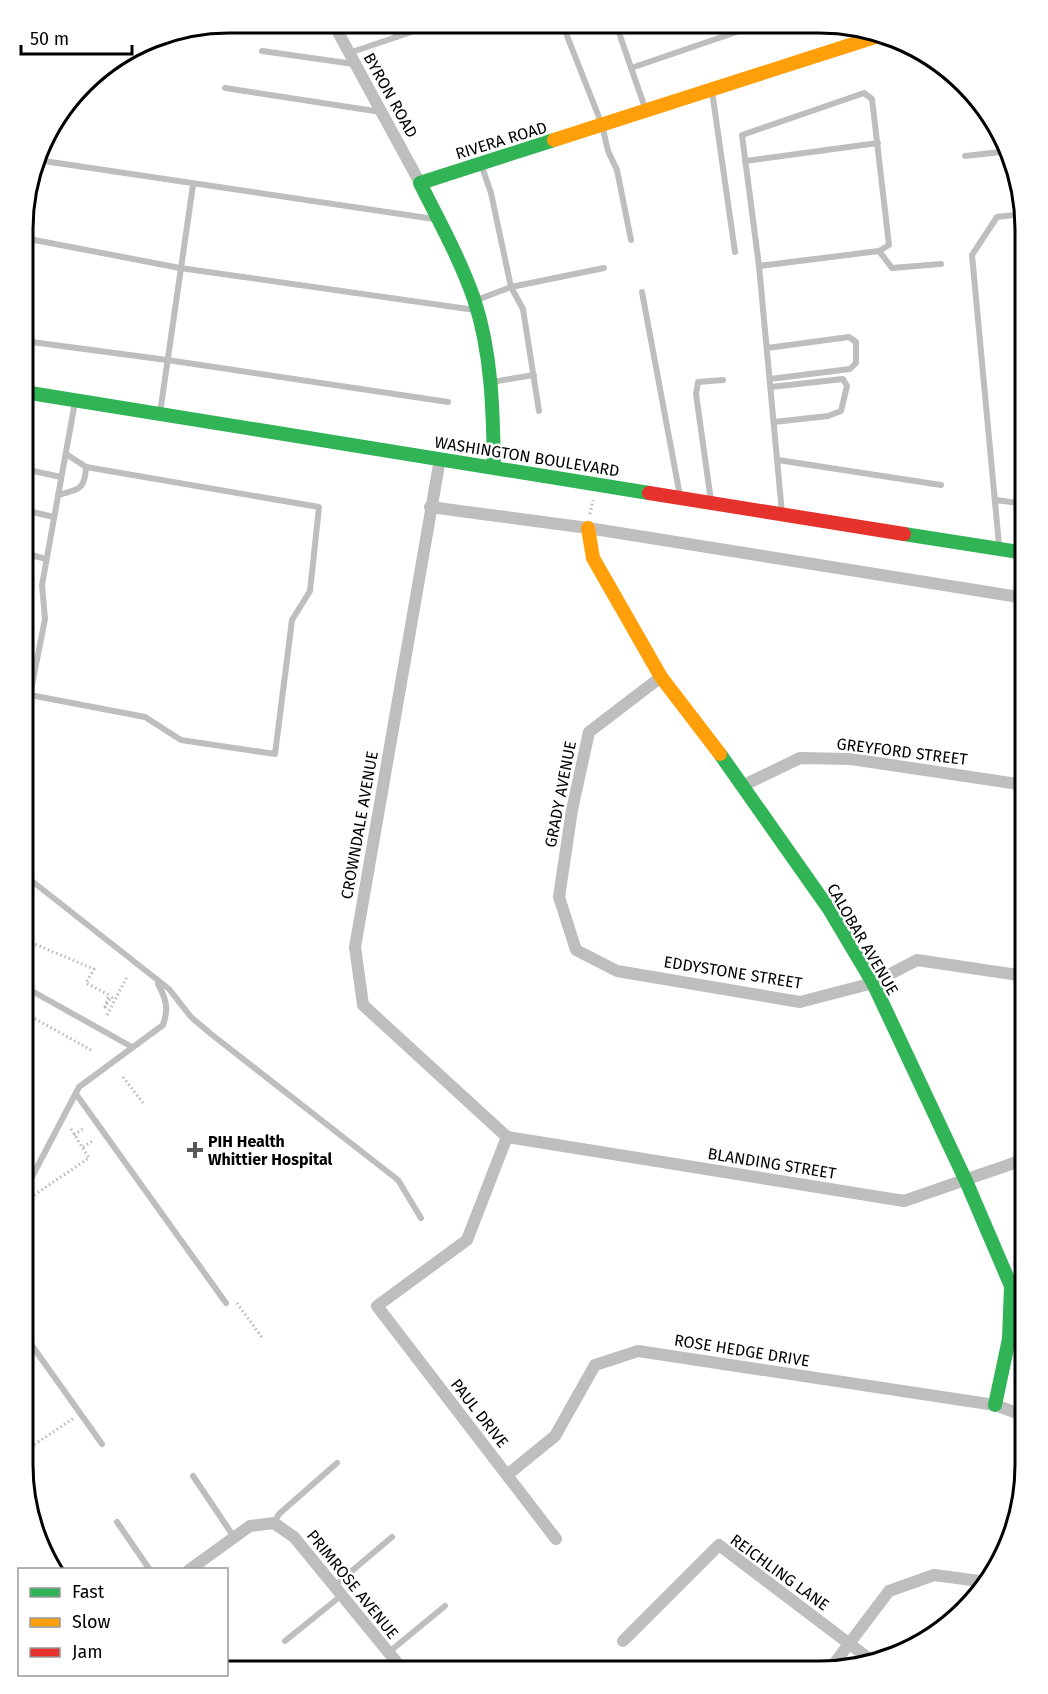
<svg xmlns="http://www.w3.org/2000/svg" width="1048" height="1694" viewBox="0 0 1048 1694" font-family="'Fira Sans',sans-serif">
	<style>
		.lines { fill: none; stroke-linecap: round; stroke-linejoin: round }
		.path { stroke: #b8b8b8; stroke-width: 3; stroke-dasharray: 1.5 3; stroke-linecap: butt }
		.lane { stroke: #bebebe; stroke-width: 6 }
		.street { stroke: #bebebe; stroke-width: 12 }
		.fast { stroke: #30b455; stroke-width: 14 }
		.slow { stroke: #ff9f0a; stroke-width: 14 }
		.jam { stroke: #e5322d; stroke-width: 14 }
		.poi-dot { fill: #595959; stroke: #fff; stroke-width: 2 }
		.labels { text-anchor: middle; stroke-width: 5; stroke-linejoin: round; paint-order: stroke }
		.street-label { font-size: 16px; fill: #000; stroke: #fff }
		.poi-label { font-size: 16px; font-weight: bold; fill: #000; stroke: #fff; text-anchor: start }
		.rim { fill: none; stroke: #000; stroke-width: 3 }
	</style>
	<rect width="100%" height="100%" fill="#fff"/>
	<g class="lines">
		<g class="path">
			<polyline points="590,514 593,500"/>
			<polyline points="23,939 94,969 86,983 109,995 105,1007 111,997 115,999"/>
			<polyline points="23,1012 91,1050"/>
			<polyline points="107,1015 127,977"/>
			<polyline points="123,1077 143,1103"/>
			<polyline points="74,1135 84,1128"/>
			<polyline points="83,1147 94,1140"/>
			<polyline points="34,1195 89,1158 71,1129"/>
			<polyline points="237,1303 263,1339"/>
			<polyline points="23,1452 74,1418"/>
		</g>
		<g class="lane">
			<polyline points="391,23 397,37"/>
			<polyline points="562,23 602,125 608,151 617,170 631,240"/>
			<polyline points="616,24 645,108"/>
			<polyline points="850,26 856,43"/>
			<polyline points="262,51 354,64"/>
			<polyline points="349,53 438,23"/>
			<polyline points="631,68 760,24"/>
			<polyline points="225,88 381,112"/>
			<polyline points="712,91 735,252"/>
			<polyline points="965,156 1010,151"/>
			<polyline points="37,160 434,219"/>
			<polyline points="745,161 878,143"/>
			<polyline points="481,164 491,193 511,287 604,268"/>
			<polyline points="24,238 180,268 475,310"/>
			<polyline points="759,266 742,135 864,93 872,99 889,245 879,251"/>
			<polyline points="642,292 680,496"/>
			<polyline points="477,300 511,287 523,309 539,411"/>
			<polyline points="24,341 167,360 448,402"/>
			<polyline points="767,348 849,337 856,342 856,363 850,369 770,379"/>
			<polyline points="492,382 534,375"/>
			<polyline points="771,387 843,379 847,386 841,411 828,416 774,422"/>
			<polyline points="160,413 193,185"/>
			<polyline points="778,460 941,485"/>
			<polyline points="24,469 61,477"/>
			<path d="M58,495c21,-6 27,-5 28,-28l-20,-13"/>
			<polyline points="996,500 1025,504"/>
			<polyline points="711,501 696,394 698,382 723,380"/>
			<polyline points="24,510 54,517"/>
			<polyline points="782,513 759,266 879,251 892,268 941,264"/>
			<polyline points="999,545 972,255 997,217 1022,214"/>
			<polyline points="24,553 46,559"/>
			<polyline points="30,695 145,717 181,740 275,754 292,620 310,591 319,507 86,467"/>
			<polyline points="24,726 45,619 42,585 75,402"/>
			<polyline points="23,874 169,989 191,1017 211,1034 398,1180 421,1218"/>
			<polyline points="23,986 132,1047"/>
			<polyline points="76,1094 226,1303"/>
			<path d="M23,1194l56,-107 84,-62c6,-17 3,-26 -5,-41"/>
			<polyline points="23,1333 102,1444"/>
			<polyline points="193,1476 234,1537"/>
			<polyline points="117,1522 150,1570"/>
			<polyline points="274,1523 279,1514 337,1463"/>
			<polyline points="334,1586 392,1537"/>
			<polyline points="285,1641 342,1595"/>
			<polyline points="389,1652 445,1606"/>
		</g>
		<g class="street">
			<polyline points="333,23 420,183"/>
			<polyline points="440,459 355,947 363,1005 507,1137"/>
			<polyline points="430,507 588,528 1025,598"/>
			<polyline points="661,677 589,732 572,810 559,897 576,950 617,971 800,1002 873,983 917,960 1025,976"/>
			<polyline points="744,785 800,758 851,759 1025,785"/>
			<polyline points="507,1137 904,1201 1020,1161 1025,1162"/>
			<polyline points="507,1137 467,1240 377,1306 556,1539"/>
			<polyline points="507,1475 555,1436 595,1365 638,1351 995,1405 1025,1416"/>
			<polyline points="189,1570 250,1526 274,1523 294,1537 403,1670"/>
			<polyline points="623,1641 719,1545 872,1661"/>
			<polyline points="830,1669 889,1591 934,1575 987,1582"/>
		</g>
		<g class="fast">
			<polyline points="24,392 649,493"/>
			<path d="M494,467c-1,-56 -2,-114 -20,-168 -14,-40 -35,-78 -54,-116l134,-43"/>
			<polyline points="904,534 1025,553"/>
			<polyline points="720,754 829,909 873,983 966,1181 1011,1286 1009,1339 995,1405"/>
		</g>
		<g class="slow">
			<polyline points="554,140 875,37"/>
			<polyline points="588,528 593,558 661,677 720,754"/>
		</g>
		<polyline class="jam" points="649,493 904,534"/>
	</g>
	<path class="poi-dot" d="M192 1141h6v6h6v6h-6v6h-6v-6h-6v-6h6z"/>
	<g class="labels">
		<g class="street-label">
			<text transform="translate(391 95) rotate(61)" y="6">BYRON ROAD</text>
			<text transform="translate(501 140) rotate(-17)" y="6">RIVERA ROAD</text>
			<text transform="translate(527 456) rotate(9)" y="6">WASHINGTON BOULEVARD</text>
			<text transform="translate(902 751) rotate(7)" y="6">GREYFORD STREET</text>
			<text transform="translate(560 794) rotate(-79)" y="6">GRADY AVENUE</text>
			<text transform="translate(359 825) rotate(-80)" y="6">CROWNDALE AVENUE</text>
			<text transform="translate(863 939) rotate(60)" y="6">CALOBAR AVENUE</text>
			<text transform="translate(733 972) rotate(9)" y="6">EDDYSTONE STREET</text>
			<text transform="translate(772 1163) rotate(9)" y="6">BLANDING STREET</text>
			<text transform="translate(742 1350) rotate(9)" y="6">ROSE HEDGE DRIVE</text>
			<text transform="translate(480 1413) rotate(52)" y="6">PAUL DRIVE</text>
			<text transform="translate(780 1572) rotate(36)" y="6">REICHLING LANE</text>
			<text transform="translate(353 1584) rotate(51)" y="6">PRIMROSE AVENUE</text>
		</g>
		<g class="poi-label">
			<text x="208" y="1147">PIH Health<tspan x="208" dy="18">Whittier Hospital</tspan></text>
		</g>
	</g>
	<path d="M0 0H1048V1694H0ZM229 33H819A196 196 0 0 1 1015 229V1465A196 196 0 0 1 819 1661H229A196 196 0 0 1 33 1465V229A196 196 0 0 1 229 33Z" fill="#fff" fill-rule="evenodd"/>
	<path class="rim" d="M229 33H819A196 196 0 0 1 1015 229V1465A196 196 0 0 1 819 1661H229A196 196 0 0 1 33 1465V229A196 196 0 0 1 229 33Z"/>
	<rect x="18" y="1568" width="210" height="108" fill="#ffffff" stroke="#999999" stroke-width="1.5"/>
	<rect x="30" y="1588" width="30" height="9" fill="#30b455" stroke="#999999" stroke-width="1.5"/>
	<text x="72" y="1598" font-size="18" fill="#000000">Fast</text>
	<rect x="30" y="1618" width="30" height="9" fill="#ff9f0a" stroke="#999999" stroke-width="1.5"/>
	<text x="72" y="1628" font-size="18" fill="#000000">Slow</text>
	<rect x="30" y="1648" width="30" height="9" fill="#e5322d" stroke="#999999" stroke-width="1.5"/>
	<text x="72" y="1658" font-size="18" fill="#000000">Jam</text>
	<path d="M21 45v9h111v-9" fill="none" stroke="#000000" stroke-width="3"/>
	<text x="30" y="45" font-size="18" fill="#000000" stroke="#ffffff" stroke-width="4.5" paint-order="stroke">50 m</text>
</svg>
